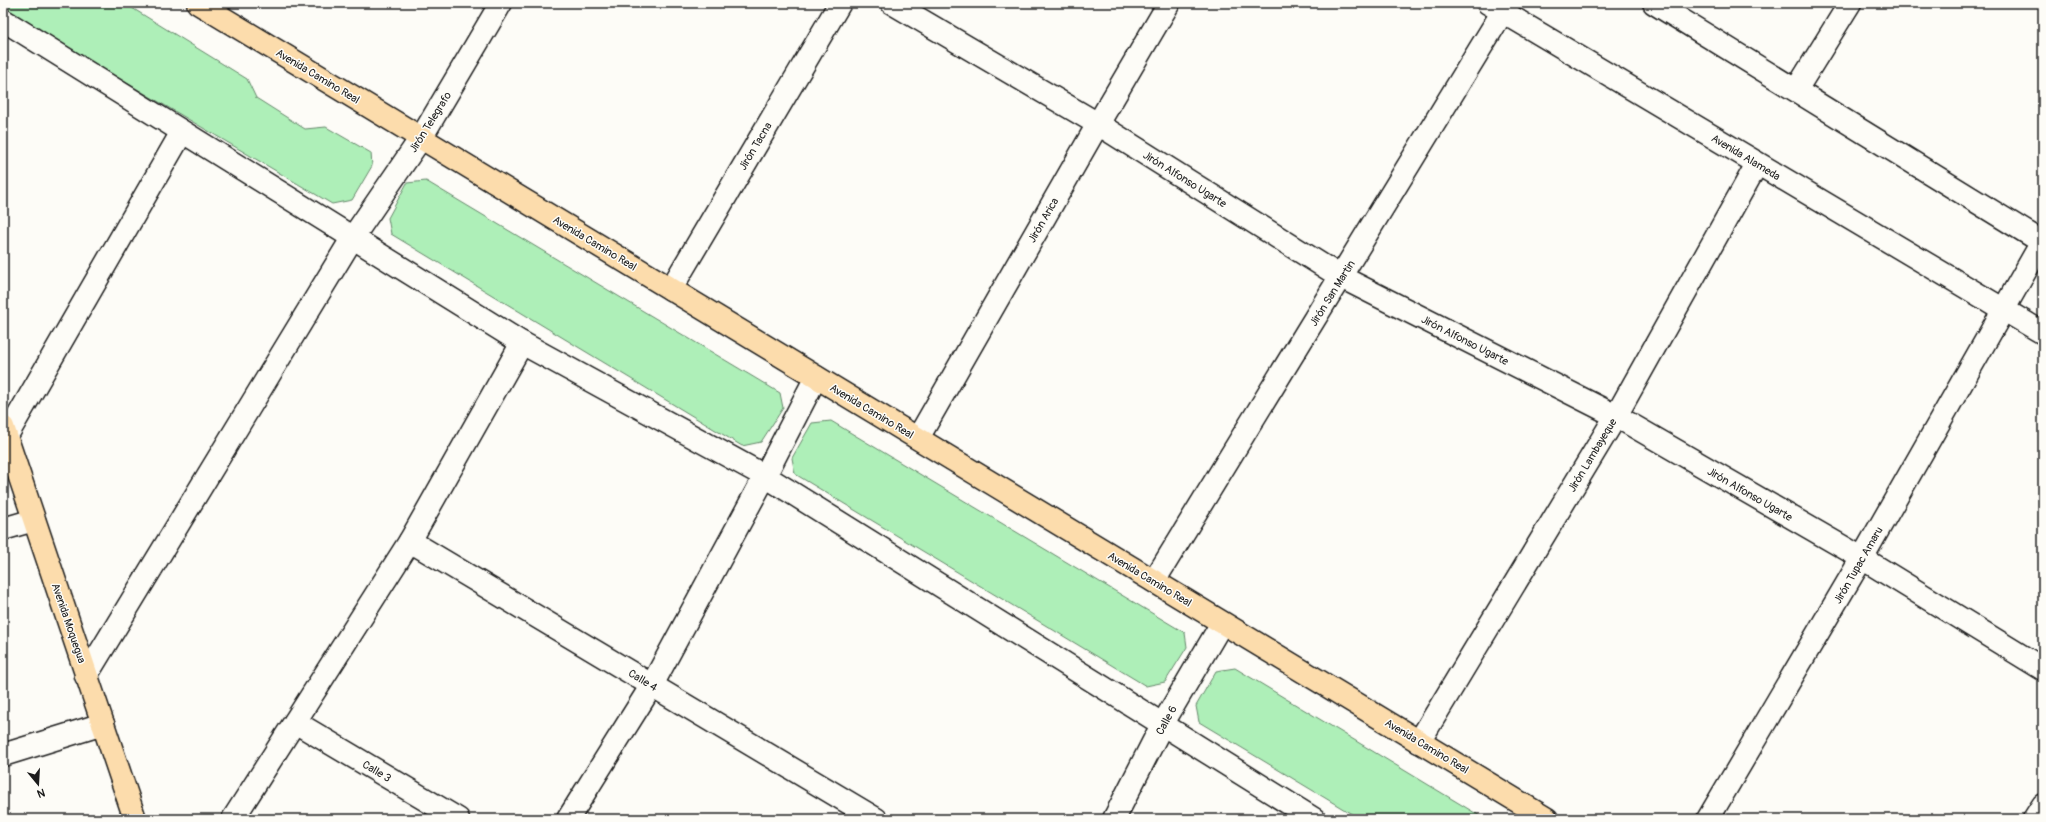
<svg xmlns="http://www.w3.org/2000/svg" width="2046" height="822" viewBox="0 0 2046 822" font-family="Pangolin,sans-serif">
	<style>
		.green { fill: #aeefb8; stroke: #65866a }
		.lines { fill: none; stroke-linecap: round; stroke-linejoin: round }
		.minor-casing { stroke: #1c1c1c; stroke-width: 25 }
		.major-casing { stroke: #1c1c1c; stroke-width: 25 }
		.minor { stroke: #fdfcf7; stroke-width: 22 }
		.major { stroke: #fcdcac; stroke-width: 22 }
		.labels { text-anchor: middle; stroke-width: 3; stroke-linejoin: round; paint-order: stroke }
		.street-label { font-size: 11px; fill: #1c1c1c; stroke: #fdfcf7 }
	</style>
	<rect width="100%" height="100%" fill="#fdfcf7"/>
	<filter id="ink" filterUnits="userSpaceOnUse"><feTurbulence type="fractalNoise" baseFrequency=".025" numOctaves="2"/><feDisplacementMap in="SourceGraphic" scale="8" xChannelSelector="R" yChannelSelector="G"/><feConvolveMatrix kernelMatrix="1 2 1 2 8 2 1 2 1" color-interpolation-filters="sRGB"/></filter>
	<g filter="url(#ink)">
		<g class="green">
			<polygon points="3,3 124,3 247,79 256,98 305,129 326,127 371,153 372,166 352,200 332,204 3,10"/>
			<polygon points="426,181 780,393 783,408 761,442 742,446 391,234 388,218 407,183"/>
			<polygon points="831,421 1185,633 1187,647 1165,682 1146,686 795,474 792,458 812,423"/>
			<polygon points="1235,668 1485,819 1360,819 1199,722 1196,706 1216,671"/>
		</g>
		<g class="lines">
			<g class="minor-casing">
				<g id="minor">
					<polyline points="892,3 1098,124 1341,277 1616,416 1862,558 2043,669"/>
					<polyline points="1488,3 2043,333"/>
					<polyline points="1654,3 2042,242 1862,558 1708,819"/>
					<polyline points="3,20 522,343 765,476 1314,819"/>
					<polyline points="1796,90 1850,3"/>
					<polyline points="671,289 840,3"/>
					<polyline points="6,437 182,132"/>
					<polyline points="918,438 1098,124 1169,3"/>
					<polyline points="3,529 34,520"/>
					<polyline points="410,541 876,819"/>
					<polyline points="1154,581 1508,3"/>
					<polyline points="86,676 353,237 421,138 501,3"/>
					<polyline points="295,722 458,819"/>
					<polyline points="1419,742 1616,416 1757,164"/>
					<polyline points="3,755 103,724"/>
					<polyline points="233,819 410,541 522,343"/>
					<polyline points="568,819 652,685 765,476 816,377"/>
					<polyline points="1114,819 1162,725 1222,623"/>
					<polyline points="2034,819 2043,805"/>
				</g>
			</g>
			<g class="major-casing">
				<g id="major">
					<polyline points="198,3 1547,819"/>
					<polyline points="3,427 135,819"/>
				</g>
			</g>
			<use href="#minor" class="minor"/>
			<use href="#major" class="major"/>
		</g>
	</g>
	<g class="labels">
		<g class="street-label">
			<text transform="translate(318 76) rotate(31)" y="4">Avenida Camino Real</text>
			<text transform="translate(430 122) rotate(-58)" y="4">Jirón Telegrafo</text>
			<text transform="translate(755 146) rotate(-59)" y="4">Jirón Tacna</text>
			<text transform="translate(1746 157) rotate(31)" y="4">Avenida Alameda</text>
			<text transform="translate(1185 179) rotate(32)" y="4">Jirón Alfonso Ugarte</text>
			<text transform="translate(1043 220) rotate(-60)" y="4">Jirón Arica</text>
			<text transform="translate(595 243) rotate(31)" y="4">Avenida Camino Real</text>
			<text transform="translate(1332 293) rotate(-58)" y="4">Jirón San Martin</text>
			<text transform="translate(1465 340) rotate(27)" y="4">Jirón Alfonso Ugarte</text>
			<text transform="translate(872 411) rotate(31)" y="4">Avenida Camino Real</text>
			<text transform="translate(1592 455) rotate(-59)" y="4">Jirón Lambayeque</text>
			<text transform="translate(1750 494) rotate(30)" y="4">Jirón Alfonso Ugarte</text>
			<text transform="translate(1858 565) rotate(-60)" y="4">Jirón Tupac Amaru</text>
			<text transform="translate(1150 579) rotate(31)" y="4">Avenida Camino Real</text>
			<text transform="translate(69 623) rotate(71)" y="4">Avenida Moquegua</text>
			<text transform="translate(643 680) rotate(31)" y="4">Calle 4</text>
			<text transform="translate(1166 720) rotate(-61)" y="4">Calle 6</text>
			<text transform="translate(1427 746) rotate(31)" y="4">Avenida Camino Real</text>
			<text transform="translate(377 771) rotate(31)" y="4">Calle 3</text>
		</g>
	</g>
	<rect width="2046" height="822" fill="none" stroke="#fdfcf7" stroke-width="16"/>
	<rect x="8" y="8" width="2030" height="806" fill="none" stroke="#1c1c1c" stroke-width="1.5" filter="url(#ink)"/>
	<g transform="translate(38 784) rotate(162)" stroke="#fdfcf7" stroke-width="3" paint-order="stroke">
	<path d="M0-3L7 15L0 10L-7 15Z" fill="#1c1c1c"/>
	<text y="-6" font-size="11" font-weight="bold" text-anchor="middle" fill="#1c1c1c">N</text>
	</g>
</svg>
